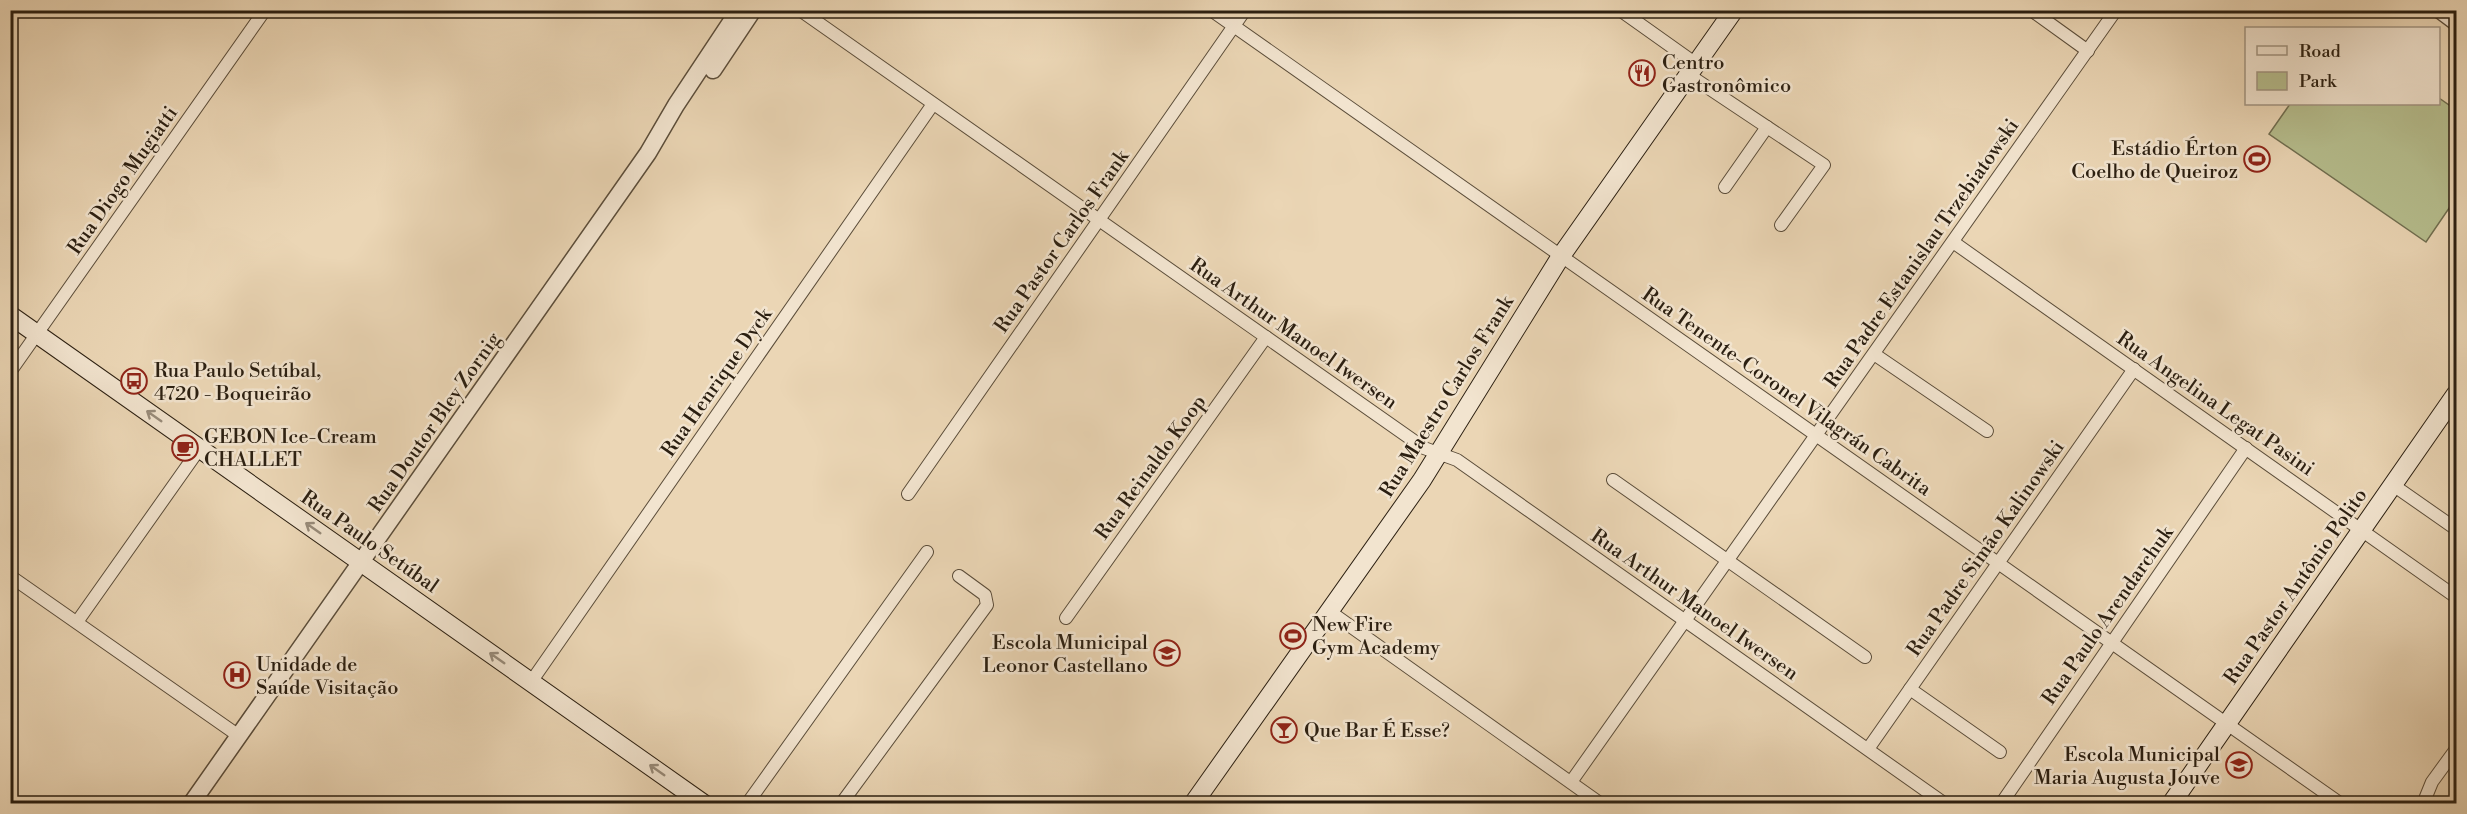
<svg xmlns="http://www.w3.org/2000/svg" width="2467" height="814" viewBox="0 0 2467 814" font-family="'Libre Bodoni',serif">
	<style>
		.green { fill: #b6be8e; stroke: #706e50; stroke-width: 1.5 }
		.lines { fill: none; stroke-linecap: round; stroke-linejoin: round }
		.minor-casing { stroke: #5b4d3a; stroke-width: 14 }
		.tertiary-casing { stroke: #5b4d3a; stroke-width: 19 }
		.secondary-casing { stroke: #2b1f11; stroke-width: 20 }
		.minor { stroke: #f2e4cf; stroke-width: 12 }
		.tertiary { stroke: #f2e4cf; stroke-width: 16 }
		.secondary { stroke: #f2e4cf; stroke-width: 18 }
		.oneway { stroke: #988b7a }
		.labels { text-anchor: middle; stroke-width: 5; stroke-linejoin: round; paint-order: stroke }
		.poi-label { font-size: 20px; fill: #2b1f11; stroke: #f2e4cf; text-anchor: start }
		.street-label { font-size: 20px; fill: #2b1f11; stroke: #f2e4cf }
	</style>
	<rect width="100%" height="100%" fill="#ebd6b5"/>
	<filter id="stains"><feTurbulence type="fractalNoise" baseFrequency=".00333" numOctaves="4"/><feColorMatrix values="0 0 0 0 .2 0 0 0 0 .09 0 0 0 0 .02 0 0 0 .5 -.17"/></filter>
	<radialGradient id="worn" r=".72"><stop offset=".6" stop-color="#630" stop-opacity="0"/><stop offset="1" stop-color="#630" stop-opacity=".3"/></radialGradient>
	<polygon class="green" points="2439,98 2456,110 2456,198 2426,242 2269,134 2290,104 2438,104"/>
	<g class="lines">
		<g class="minor-casing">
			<g id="minor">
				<polyline points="800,10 1424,448 1457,460 1945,804"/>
				<polyline points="1211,10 2341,804"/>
				<polyline points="1620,10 1696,64"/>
				<polyline points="2031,10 2088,51"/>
				<polyline points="1689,75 1824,165 1781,225"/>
				<polyline points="1725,187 1767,127"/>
				<polyline points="1953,242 2456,597"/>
				<polyline points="1874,354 1987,431"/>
				<polyline points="10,372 265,10"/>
				<polyline points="1613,480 1865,657"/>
				<polyline points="2393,485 2456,529"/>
				<polyline points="908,494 1245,10"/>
				<polyline points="10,576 239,736"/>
				<polyline points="1329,611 1601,804"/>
				<polyline points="1066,618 1266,337"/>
				<polyline points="77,622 200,448"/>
				<polyline points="531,682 933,104"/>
				<polyline points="1910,689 2000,752"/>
				<polyline points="1868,749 2134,369"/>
				<polyline points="1571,782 2116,10"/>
				<polyline points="747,804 927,552"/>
				<polyline points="841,804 987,605 985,595 959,576"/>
				<polyline points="2001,804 2246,448"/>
				<polyline points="2423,804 2432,782 2456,749"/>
			</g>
		</g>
		<g class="tertiary-casing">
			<g id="tertiary">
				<polyline points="2440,10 2456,22"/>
				<polyline points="713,70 753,10"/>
				<polyline points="191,804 648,153 676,105 739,10"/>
			</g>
		</g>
		<g class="secondary-casing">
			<g id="secondary">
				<polyline points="10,315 704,804"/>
				<polyline points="1193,804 1422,480 1561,256 1734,10"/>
				<polyline points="2171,804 2456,394"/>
			</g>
		</g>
		<use href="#minor" class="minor"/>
		<use href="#tertiary" class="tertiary"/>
		<use href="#secondary" class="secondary"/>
	</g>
	<defs><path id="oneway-shaft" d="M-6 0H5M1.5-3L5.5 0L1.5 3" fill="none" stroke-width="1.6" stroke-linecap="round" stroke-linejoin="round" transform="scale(1.5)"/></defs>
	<g class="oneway">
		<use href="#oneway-shaft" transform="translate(154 416) rotate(-145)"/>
		<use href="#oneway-shaft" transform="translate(313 528) rotate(-145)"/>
		<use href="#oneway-shaft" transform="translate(497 658) rotate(-145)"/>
		<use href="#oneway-shaft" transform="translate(657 770) rotate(-145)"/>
	</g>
	<defs>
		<g id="restaurant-ring" transform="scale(1.35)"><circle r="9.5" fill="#f2e4cf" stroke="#8f2418" stroke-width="1.5"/><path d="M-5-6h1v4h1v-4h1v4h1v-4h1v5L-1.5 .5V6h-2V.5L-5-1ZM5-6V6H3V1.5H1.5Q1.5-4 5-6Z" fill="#8f2418"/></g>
		<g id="stadium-ring" transform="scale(1.35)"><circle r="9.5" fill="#f2e4cf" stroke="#8f2418" stroke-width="1.5"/><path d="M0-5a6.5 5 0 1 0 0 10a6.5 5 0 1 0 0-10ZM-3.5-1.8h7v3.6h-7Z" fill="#8f2418"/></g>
		<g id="bus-ring" transform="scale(1.35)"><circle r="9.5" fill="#f2e4cf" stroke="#8f2418" stroke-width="1.5"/><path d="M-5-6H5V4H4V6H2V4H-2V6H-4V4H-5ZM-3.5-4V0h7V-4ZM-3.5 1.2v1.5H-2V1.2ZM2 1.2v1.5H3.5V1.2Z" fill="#8f2418"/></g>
		<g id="cafe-ring" transform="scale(1.35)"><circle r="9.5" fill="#f2e4cf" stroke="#8f2418" stroke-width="1.5"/><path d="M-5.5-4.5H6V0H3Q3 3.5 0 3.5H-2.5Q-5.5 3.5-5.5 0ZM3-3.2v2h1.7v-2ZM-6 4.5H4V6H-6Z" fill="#8f2418"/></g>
		<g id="school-ring" transform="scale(1.35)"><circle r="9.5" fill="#f2e4cf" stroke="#8f2418" stroke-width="1.5"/><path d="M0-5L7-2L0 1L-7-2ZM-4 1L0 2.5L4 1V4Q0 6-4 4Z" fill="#8f2418"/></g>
		<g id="hospital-ring" transform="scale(1.35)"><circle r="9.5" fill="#f2e4cf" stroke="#8f2418" stroke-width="1.5"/><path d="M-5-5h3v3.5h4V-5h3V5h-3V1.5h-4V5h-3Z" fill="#8f2418"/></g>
		<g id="bar-ring" transform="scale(1.35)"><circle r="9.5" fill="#f2e4cf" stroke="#8f2418" stroke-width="1.5"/><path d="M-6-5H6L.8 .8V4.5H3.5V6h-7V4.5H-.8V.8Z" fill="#8f2418"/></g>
	</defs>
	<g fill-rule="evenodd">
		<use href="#restaurant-ring" x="1642" y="73"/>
		<use href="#stadium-ring" x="2257" y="159"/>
		<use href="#bus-ring" x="134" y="381"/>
		<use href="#cafe-ring" x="185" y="448"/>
		<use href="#stadium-ring" x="1293" y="636"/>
		<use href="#school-ring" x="1167" y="653"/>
		<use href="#hospital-ring" x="237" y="675"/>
		<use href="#bar-ring" x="1284" y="730"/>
		<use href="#school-ring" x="2239" y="765"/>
	</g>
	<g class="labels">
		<g class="poi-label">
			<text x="1662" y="69">Centro<tspan x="1662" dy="23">Gastronômico</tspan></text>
			<text x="2238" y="155" text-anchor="end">Estádio Érton<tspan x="2238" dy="23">Coelho de Queiroz</tspan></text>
			<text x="154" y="377">Rua Paulo Setúbal,<tspan x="154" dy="23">4720 - Boqueirão</tspan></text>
			<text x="204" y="443">GEBON Ice-Cream<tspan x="204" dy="23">CHALLET</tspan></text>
			<text x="1312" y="631">New Fire<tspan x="1312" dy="23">Gym Academy</tspan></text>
			<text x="1148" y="649" text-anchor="end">Escola Municipal<tspan x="1148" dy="23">Leonor Castellano</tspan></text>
			<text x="256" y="671">Unidade de<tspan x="256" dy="23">Saúde Visitação</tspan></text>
			<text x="1304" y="737">Que Bar É Esse?</text>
			<text x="2220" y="761" text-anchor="end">Escola Municipal<tspan x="2220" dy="23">Maria Augusta Jouve</tspan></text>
		</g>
		<g class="street-label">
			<text transform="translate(122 180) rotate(-55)" y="7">Rua Diogo Mugiatti</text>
			<text transform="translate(1061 241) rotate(-55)" y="7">Rua Pastor Carlos Frank</text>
			<text transform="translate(1921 253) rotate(-55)" y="7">Rua Padre Estanislau Trzebiatowski</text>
			<text transform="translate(1294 333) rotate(35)" y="7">Rua Arthur Manoel Iwersen</text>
			<text transform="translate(716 382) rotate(-55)" y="7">Rua Henrique Dyck</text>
			<text transform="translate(1787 391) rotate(35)" y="7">Rua Tenente-Coronel Vilagrán Cabrita</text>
			<text transform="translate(1446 396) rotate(-58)" y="7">Rua Maestro Carlos Frank</text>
			<text transform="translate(2216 403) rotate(35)" y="7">Rua Angelina Legat Pasini</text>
			<text transform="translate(434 422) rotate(-55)" y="7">Rua Doutor Bley Zornig</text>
			<text transform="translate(1150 467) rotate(-54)" y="7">Rua Reinaldo Koop</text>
			<text transform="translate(370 541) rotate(35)" y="7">Rua Paulo Setúbal</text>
			<text transform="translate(1985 548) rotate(-55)" y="7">Rua Padre Simão Kalinowski</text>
			<text transform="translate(2295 586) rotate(-55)" y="7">Rua Pastor Antônio Polito</text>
			<text transform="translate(1695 604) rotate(35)" y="7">Rua Arthur Manoel Iwersen</text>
			<text transform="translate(2107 615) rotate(-55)" y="7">Rua Paulo Arendarchuk</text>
		</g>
	</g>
	<rect width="2467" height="814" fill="none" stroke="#ebd6b5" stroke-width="36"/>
	<rect x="12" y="12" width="2443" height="790" fill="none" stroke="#2b1f11" stroke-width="3"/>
	<rect x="18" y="18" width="2431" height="778" fill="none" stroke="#2b1f11" stroke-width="1.5"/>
	<rect x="2245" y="27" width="195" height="78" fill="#f2e4cf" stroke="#a29583" stroke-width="1.5"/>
	<rect x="2257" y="46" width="30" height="9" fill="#f2e4cf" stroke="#a29583" stroke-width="1.5"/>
	<text x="2299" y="57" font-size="18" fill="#2b1f11">Road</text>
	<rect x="2257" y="72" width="30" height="18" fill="#b6be8e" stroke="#a29583" stroke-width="1.5"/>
	<text x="2299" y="87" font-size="18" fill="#2b1f11">Park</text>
	<rect width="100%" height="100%" filter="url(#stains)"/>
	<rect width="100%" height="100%" fill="url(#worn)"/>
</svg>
